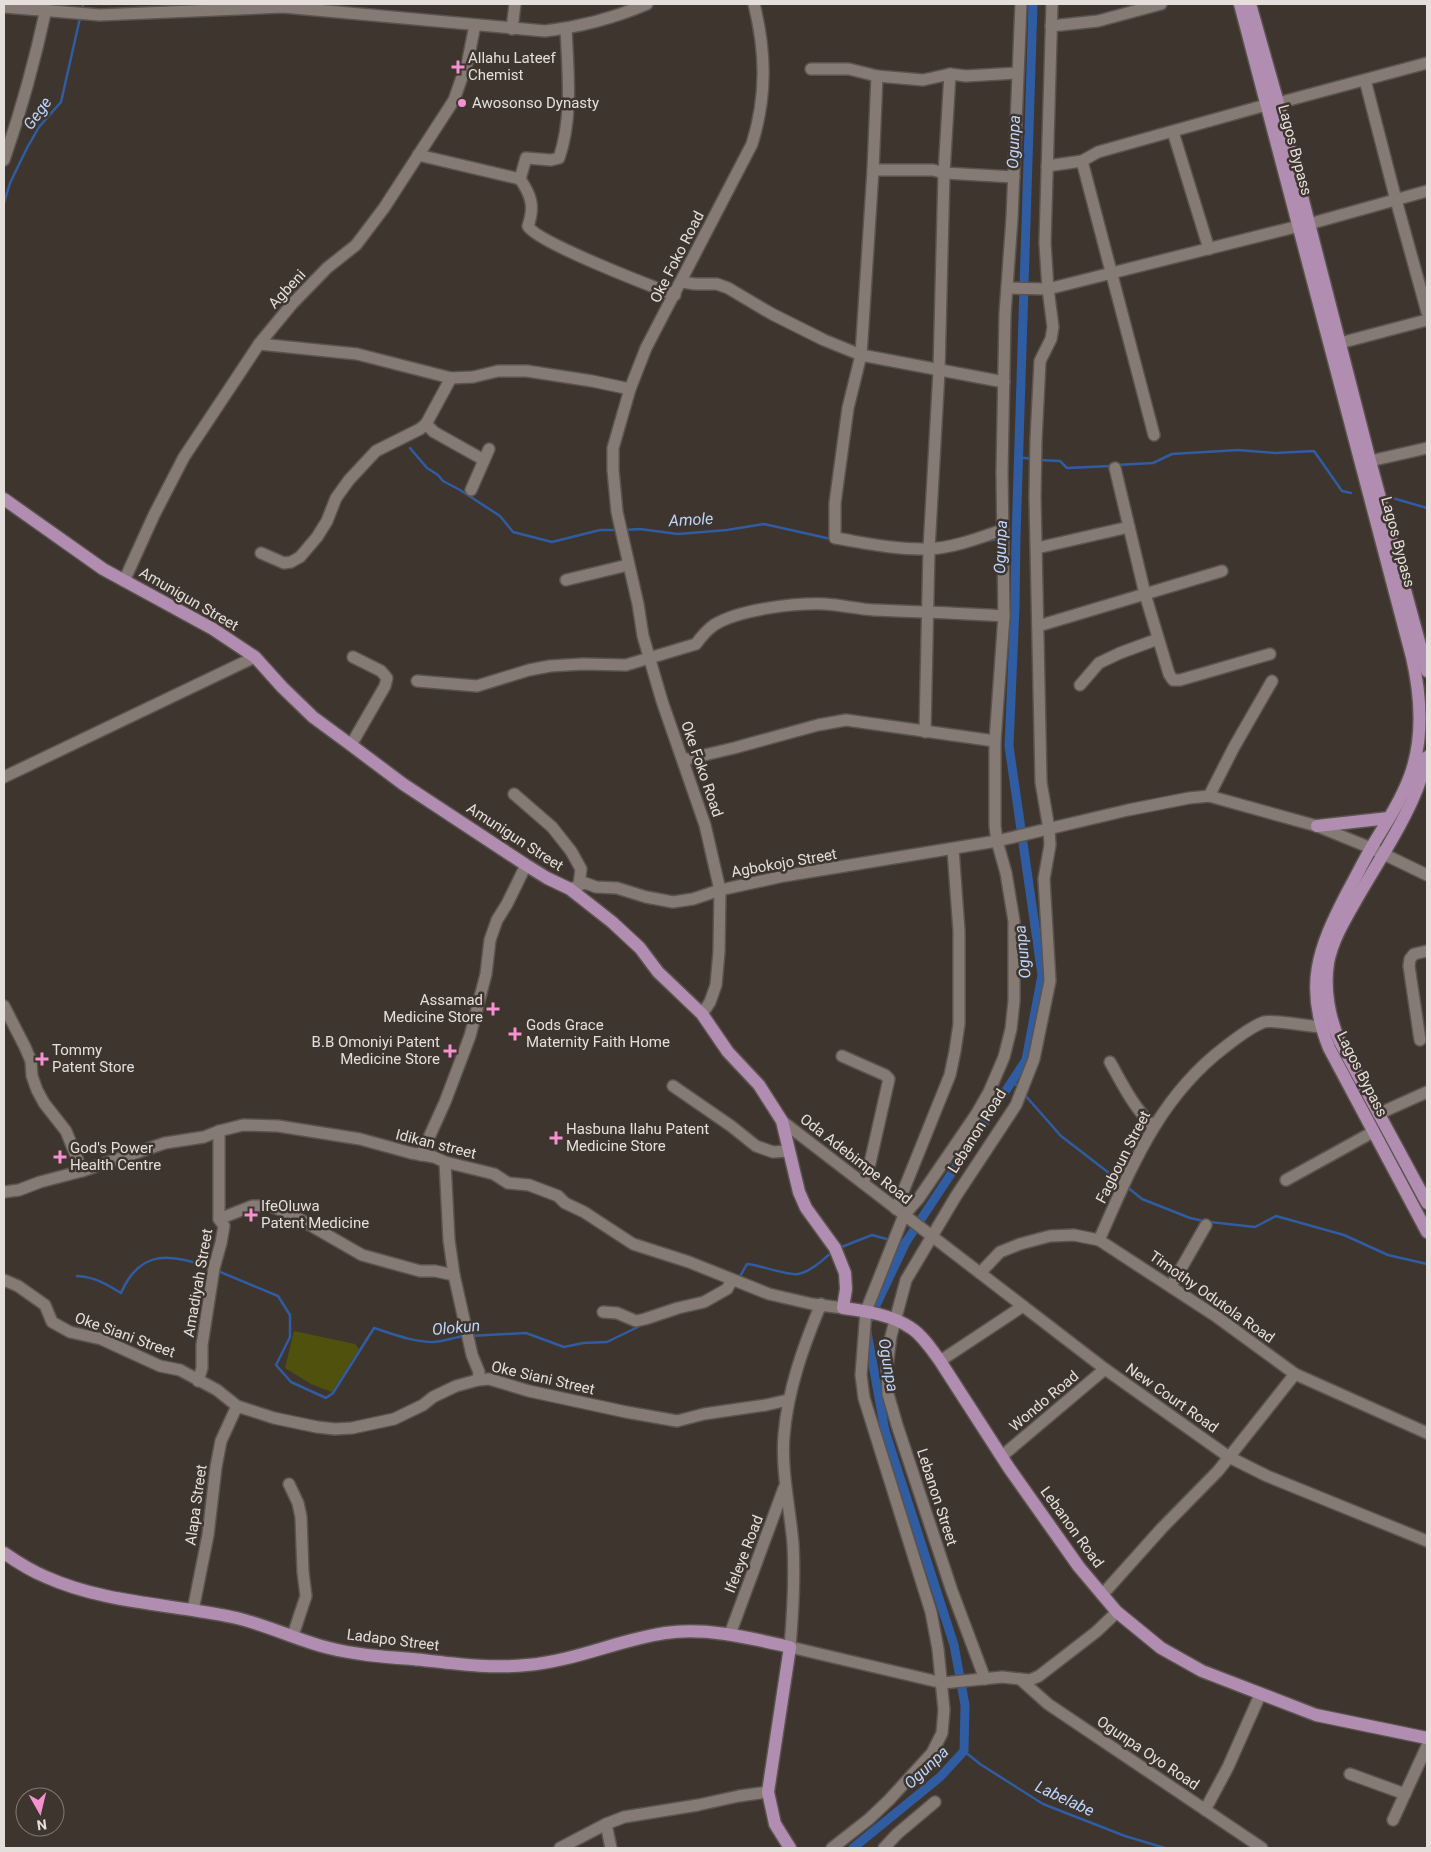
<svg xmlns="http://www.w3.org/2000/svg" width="1431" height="1852" viewBox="0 0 1431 1852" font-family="Roboto,sans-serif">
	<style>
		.green { fill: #4f510d }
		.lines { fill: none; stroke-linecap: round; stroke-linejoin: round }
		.stream { stroke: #305ca1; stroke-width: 2.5 }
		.canal { stroke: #305ca1; stroke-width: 9 }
		.minor-casing { stroke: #5a534e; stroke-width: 14 }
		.major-casing { stroke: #5a534e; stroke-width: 15 }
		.minor { stroke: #857b74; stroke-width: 11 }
		.major { stroke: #b18db2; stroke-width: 12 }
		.poi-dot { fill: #f591d1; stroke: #3e352f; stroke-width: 2 }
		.labels { text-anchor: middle; stroke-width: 5; stroke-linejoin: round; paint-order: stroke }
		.poi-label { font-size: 15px; fill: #e4dfdb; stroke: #3e352f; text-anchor: start }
		.street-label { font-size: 15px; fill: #e4dfdb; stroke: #3e352f }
		.water-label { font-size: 16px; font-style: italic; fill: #bcd5fc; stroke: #3e352f }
	</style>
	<rect width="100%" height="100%" fill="#3e352f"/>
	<polygon class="green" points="294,1331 355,1344 359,1349 332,1392 311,1384 285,1368"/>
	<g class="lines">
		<g class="stream">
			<polyline points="82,10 83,4"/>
			<polyline points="4,203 10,183 27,148 39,127 61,102 80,18"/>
			<polyline points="410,448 427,468 438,475 443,481 460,490 500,516 513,532 552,542 600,530 619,530"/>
			<polyline points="1018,457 1032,459"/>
			<polyline points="1039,460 1060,461 1067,468 1111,466"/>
			<polyline points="1116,465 1153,463 1172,454 1238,450 1275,453 1314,451 1342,491 1351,493"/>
			<polyline points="1389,497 1427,508"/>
			<polyline points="624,530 640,529 678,534 727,530 764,524 831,539"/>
			<polyline points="987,541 999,539"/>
			<polyline points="1012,1080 1019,1088"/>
			<polyline points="1024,1094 1061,1136 1122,1183"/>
			<polyline points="1126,1186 1142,1199 1190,1218 1204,1221"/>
			<polyline points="1210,1222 1255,1227 1276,1216 1344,1235 1388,1255 1427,1264"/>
			<polyline points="898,1242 906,1242"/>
			<polyline points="839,1248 872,1235 890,1240"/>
			<path d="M218,1271l60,25 12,19v22l-14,28 15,17 35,16 7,-5 41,-65c19,6 39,14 59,14 10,0 21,-5 32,-6"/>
			<path d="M77,1276c18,1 29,8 44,17 19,-44 50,-40 90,-25"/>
			<path d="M739,1278l8,-14c13,1 41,12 51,10 12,-2 25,-14 34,-22"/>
			<polyline points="470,1336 526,1333 564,1347 583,1343 607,1342 642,1325"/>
			<polyline points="964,1751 980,1764 1043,1804 1125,1836 1165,1848"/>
		</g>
		<g class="canal">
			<polyline points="870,1318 906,1242 1026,1060 1042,975 1009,746 1015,606 1016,537 1033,4"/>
			<polyline points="853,1848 940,1777 964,1751 965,1705 954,1645 885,1431 867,1332"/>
		</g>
		<g class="minor-casing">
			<g id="minor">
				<path d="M4,7l96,8 183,-8 262,24c35,-4 69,-13 102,-27"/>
				<polyline points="1051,26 1098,21 1161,4"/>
				<polyline points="512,29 515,4"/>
				<path d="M566,29c2,43 7,88 -7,129l-8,2 -25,-2 -6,21c11,16 15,27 8,47 8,16 123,60 147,69"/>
				<polyline points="811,69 849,69 877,76 923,80 950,74 966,76 1017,73"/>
				<path d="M877,76l-4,94 -12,185 -13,53 -13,95v35c31,5 61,12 92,11 26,-1 52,-11 75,-19"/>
				<polyline points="1365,80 1396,200 1427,312"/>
				<polyline points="1278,103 1427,63"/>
				<polyline points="1173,132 1209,249"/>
				<polyline points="418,155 520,179"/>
				<path d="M4,160c17,-49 31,-100 42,-151"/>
				<polyline points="1047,166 1082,161"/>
				<polyline points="873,170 933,170 944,173 1014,177"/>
				<polyline points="1309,224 1427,191"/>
				<polyline points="682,282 695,284 717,284 728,288 772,314 824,340 861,355 1004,382"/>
				<polyline points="1007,288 1048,289 1299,226"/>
				<polyline points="1340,343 1427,320"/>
				<polyline points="259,344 357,354 451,378 473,377 498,371 527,371 592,381 630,389"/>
				<polyline points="426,424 434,432 484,460"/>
				<polyline points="1154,435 1082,161 1098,152 1266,105"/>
				<polyline points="1370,461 1427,448"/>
				<polyline points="1115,468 1145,594 1169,674 1173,680 1180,680 1270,654"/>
				<polyline points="471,490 489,449"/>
				<polyline points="1037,548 1129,527"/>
				<polyline points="261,553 284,563 291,562 300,557 317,537 327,521 336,498 349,480 376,451 420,429 426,424 451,378"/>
				<polyline points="566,580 628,565"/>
				<polyline points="124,581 154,515 184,457 259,344 292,304 327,268 356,245 384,208 454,100 468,60 475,25"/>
				<polyline points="1038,626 1222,571"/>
				<path d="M417,681l60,5 52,-16 21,-4 33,-2 43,1 70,-21c5,-7 11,-14 18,-19 25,-16 82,-22 111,-21 17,1 33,5 49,6 43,2 87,3 130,6"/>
				<polyline points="1080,685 1099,663 1120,653 1158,639"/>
				<polyline points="925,732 929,549 939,371 944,173 950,74"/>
				<polyline points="351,745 385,686 387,678 381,671 353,657"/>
				<polyline points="683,760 734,748 818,725 846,720 995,741"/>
				<polyline points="4,777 255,657"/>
				<polyline points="514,794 552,827 571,851 581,869 579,885"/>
				<polyline points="1209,796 1234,747 1272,681"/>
				<polyline points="570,889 585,883 596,887 617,888 646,897 673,902 693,899 720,890 784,876 997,841 1128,810 1189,798 1209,796 1317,826 1371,848 1427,875"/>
				<polyline points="4,1006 25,1047 31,1061 32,1076 37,1090 44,1103 66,1131 82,1171"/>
				<path d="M702,1014l8,-12 6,-17 3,-33 1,-62 -15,-65 -43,-124 -19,-65 -5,-32 -21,-92 -4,-42v-22l17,-59 16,-41 106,-204c15,-48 14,-92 2,-140"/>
				<polyline points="1420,1040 1409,966 1410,959 1414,954 1427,951"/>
				<polyline points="842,1056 885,1075 889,1079 870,1163 863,1183"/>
				<path d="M1110,1062c13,23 24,46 43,64"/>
				<polyline points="673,1086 731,1126 756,1146 773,1152 789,1151"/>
				<polyline points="1378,1114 1427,1092"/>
				<polyline points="782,1121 1105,1369 1229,1457 1267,1476 1427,1541"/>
				<polyline points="421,1155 445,1102 470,1036 486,974 490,940 497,920 507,904 526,865"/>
				<polyline points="445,1162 449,1240 454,1275 472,1355 479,1372 478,1380"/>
				<polyline points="1286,1180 1373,1132"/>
				<polyline points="4,1192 19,1190 40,1182 82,1171 165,1143 204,1137 219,1131 243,1125 278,1126 360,1139 411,1153 434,1157 445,1162 486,1172 494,1174 508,1183 529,1185 558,1196 565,1203 584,1212 633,1244 689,1262 769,1294 812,1304 843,1308"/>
				<polyline points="896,1209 950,1075 955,1051 959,1024 959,931 953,849"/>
				<polyline points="219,1219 252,1206 270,1206 289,1213 362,1255 420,1271 435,1271 454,1275"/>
				<path d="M1099,1240c33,-74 60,-143 126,-193 12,-9 25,-20 39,-25 11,-3 49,6 65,5"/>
				<polyline points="980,1273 1000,1252 1020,1244 1050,1236 1074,1235 1099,1240 1217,1317 1295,1374 1427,1433"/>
				<polyline points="4,1280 18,1286 45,1305 52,1322 70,1332 101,1339 160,1366 180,1370 217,1390 237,1406 274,1418 317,1427 335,1429 352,1428 394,1419 423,1405 433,1397 456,1386 478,1380 489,1379 529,1391 626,1412 677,1421 704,1414 766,1405 788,1400"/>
				<polyline points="1171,1286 1206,1225"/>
				<path d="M821,1304c-18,43 -33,85 -37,131 -3,36 6,73 9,109 2,35 0,68 -3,103l153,36 59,-6 28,3 9,-4 57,-44 21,-20"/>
				<polyline points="603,1312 617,1313 636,1321 645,1319 678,1308 704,1302 727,1289 732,1280"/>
				<polyline points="940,1361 1023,1306"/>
				<polyline points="198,1381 202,1368 202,1345 214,1268 221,1243 224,1226 219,1219 219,1131"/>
				<polyline points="1002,1456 1105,1369"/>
				<polyline points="289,1484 298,1503 301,1517 303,1572 306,1596 293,1635"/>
				<polyline points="1102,1595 1162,1528 1218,1471 1295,1374"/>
				<polyline points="193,1610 208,1535 216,1467 221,1441 237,1406"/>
				<polyline points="730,1634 784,1488"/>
				<polyline points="985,1679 952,1591 897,1425 888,1394 887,1367 891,1336 906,1280 956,1196 1016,1105 1034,1059 1050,981 1044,879 1050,845 1049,829 1041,782 1035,497 1036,440 1040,361 1051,339 1053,327 1048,289 1045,243 1052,4"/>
				<polyline points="1020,1679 1048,1704 1262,1848"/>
				<polyline points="1350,1774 1405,1794"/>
				<polyline points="1205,1810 1228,1767 1260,1695"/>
				<polyline points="1393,1820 1427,1746"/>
				<polyline points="606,1824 611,1848"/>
				<polyline points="560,1848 606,1824 624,1817 698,1805 739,1796 768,1792"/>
				<polyline points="832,1848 869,1819 889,1800 932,1753 942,1733 944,1710 938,1649 931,1612 864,1398 861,1375 866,1311 904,1215 919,1198 977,1113 989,1092 1004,1057 1011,1029 1014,1001 1014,921 1006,873 997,841 995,826 995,741 1004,616 1002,473 1005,314 1012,218 1021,4"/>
				<polyline points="884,1848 897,1834 935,1802"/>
			</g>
		</g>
		<g class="major-casing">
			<g id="major">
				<path d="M1240,4l172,653c9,39 12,81 -2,119 -9,24 -23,46 -36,67 -10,17 -18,34 -27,50 -29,56 -43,93 -18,155l98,184"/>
				<polyline points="1250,4 1278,103 1370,461 1427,671"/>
				<path d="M4,499l99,70 110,60 42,28 27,30 31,30 38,28 52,39 123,81 21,13 23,11 42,33 28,26 18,24 44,42 26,38 31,33 23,36 17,71 7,16 29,40 10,25 1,16 -3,19c23,3 49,7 68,20 11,7 21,22 29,33l69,107 70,99 38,45 44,36 41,23 114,44 111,23"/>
				<path d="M1427,757c-11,50 -46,99 -71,143 -11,19 -24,41 -28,63 -4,26 1,55 12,79l87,161"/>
				<polyline points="1317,826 1389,818"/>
				<path d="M4,1553c13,9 27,18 42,24 58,26 124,27 186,40 34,7 64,23 97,31 27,7 57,9 84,11 38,4 76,10 114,6 48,-4 91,-25 138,-32 42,-6 85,5 125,14l-22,145 7,32 15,24"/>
			</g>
		</g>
		<use href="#minor" class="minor"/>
		<use href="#major" class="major"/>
	</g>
	<g class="poi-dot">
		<path d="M455.5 59.5h5v5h5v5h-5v5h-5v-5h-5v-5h5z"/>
		<circle cx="462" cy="103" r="5"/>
		<path d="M490.5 1001.5h5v5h5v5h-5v5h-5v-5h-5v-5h5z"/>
		<path d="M512.5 1026.5h5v5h5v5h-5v5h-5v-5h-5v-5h5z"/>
		<path d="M447.5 1043.5h5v5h5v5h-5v5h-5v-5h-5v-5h5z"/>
		<path d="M39.5 1051.5h5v5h5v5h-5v5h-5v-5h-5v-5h5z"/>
		<path d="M553.5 1130.5h5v5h5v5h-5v5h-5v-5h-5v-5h5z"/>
		<path d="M57.5 1149.5h5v5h5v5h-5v5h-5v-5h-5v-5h5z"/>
		<path d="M248.5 1207.5h5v5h5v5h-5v5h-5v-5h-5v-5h5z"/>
	</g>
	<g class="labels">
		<g class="poi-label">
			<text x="468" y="63">Allahu Lateef<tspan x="468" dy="17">Chemist</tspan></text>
			<text x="472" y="108">Awosonso Dynasty</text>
			<text x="483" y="1005" text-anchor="end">Assamad<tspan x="483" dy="17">Medicine Store</tspan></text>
			<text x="526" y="1030">Gods Grace<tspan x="526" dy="17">Maternity Faith Home</tspan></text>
			<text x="440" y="1047" text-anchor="end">B.B Omoniyi Patent<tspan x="440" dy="17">Medicine Store</tspan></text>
			<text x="52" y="1055">Tommy<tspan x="52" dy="17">Patent Store</tspan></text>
			<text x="566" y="1134">Hasbuna Ilahu Patent<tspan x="566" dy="17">Medicine Store</tspan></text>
			<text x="70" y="1153">God's Power<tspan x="70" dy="17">Health Centre</tspan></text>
			<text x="261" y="1211">IfeOluwa<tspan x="261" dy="17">Patent Medicine</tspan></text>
		</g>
		<g class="street-label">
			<text transform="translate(1295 150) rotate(75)" y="5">Lagos Bypass</text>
			<text transform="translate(677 257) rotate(-63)" y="5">Oke Foko Road</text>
			<text transform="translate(287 289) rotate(-47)" y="5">Agbeni</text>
			<text transform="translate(1398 542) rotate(75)" y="5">Lagos Bypass</text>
			<text transform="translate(189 599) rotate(30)" y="5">Amunigun Street</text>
			<text transform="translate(702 769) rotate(71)" y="5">Oke Foko Road</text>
			<text transform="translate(515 837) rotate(33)" y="5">Amunigun Street</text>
			<text transform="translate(784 863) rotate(-10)" y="5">Agbokojo Street</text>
			<text transform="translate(1362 1074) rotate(63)" y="5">Lagos Bypass</text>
			<text transform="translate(977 1131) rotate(-58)" y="5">Lebanon Road</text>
			<text transform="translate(436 1144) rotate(14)" y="5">Idikan street</text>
			<text transform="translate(1123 1157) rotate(-63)" y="5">Fagboun Street</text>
			<text transform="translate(856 1159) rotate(38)" y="5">Oda Adebimpe Road</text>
			<text transform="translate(198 1283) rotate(-80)" y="5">Amadiyah Street</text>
			<text transform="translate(1212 1297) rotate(35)" y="5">Timothy Odutola Road</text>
			<text transform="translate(125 1335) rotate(20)" y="5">Oke Siani Street</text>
			<text transform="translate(543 1378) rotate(13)" y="5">Oke Siani Street</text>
			<text transform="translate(1172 1398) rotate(35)" y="5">New Court Road</text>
			<text transform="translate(1044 1401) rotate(-40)" y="5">Wondo Road</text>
			<text transform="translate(937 1497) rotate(72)" y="5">Lebanon Street</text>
			<text transform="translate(196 1505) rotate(-82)" y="5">Alapa Street</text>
			<text transform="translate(1072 1527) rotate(54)" y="5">Lebanon Road</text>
			<text transform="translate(744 1554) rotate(-69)" y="5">Ifeleye Road</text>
			<text transform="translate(393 1640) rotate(7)" y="5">Ladapo Street</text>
			<text transform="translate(1148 1753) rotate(34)" y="5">Ogunpa Oyo Road</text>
		</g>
		<g class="water-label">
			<text transform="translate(37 113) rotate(-54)" y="6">Gege</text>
			<text transform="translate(1013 142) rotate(-88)" y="6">Ogunpa</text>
			<text transform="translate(691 519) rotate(-3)" y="6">Amole</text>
			<text transform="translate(1000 547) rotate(-88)" y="6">Ogunpa</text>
			<text transform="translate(1022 952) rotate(-96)" y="6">Ogunpa</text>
			<text transform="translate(456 1327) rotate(-5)" y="6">Olokun</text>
			<text transform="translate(889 1365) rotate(80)" y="6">Ogunpa</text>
			<text transform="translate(926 1767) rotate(-43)" y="6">Ogunpa</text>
			<text transform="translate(1065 1798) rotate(25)" y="6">Labelabe</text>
		</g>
	</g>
	<rect width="1431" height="1852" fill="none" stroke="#e4dfdb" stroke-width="10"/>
	<g transform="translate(40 1812) rotate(172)"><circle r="24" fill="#3e352f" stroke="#807974"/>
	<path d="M0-4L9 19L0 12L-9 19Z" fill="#f591d1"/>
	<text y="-8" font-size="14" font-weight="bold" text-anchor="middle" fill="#e4dfdb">N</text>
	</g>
</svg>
